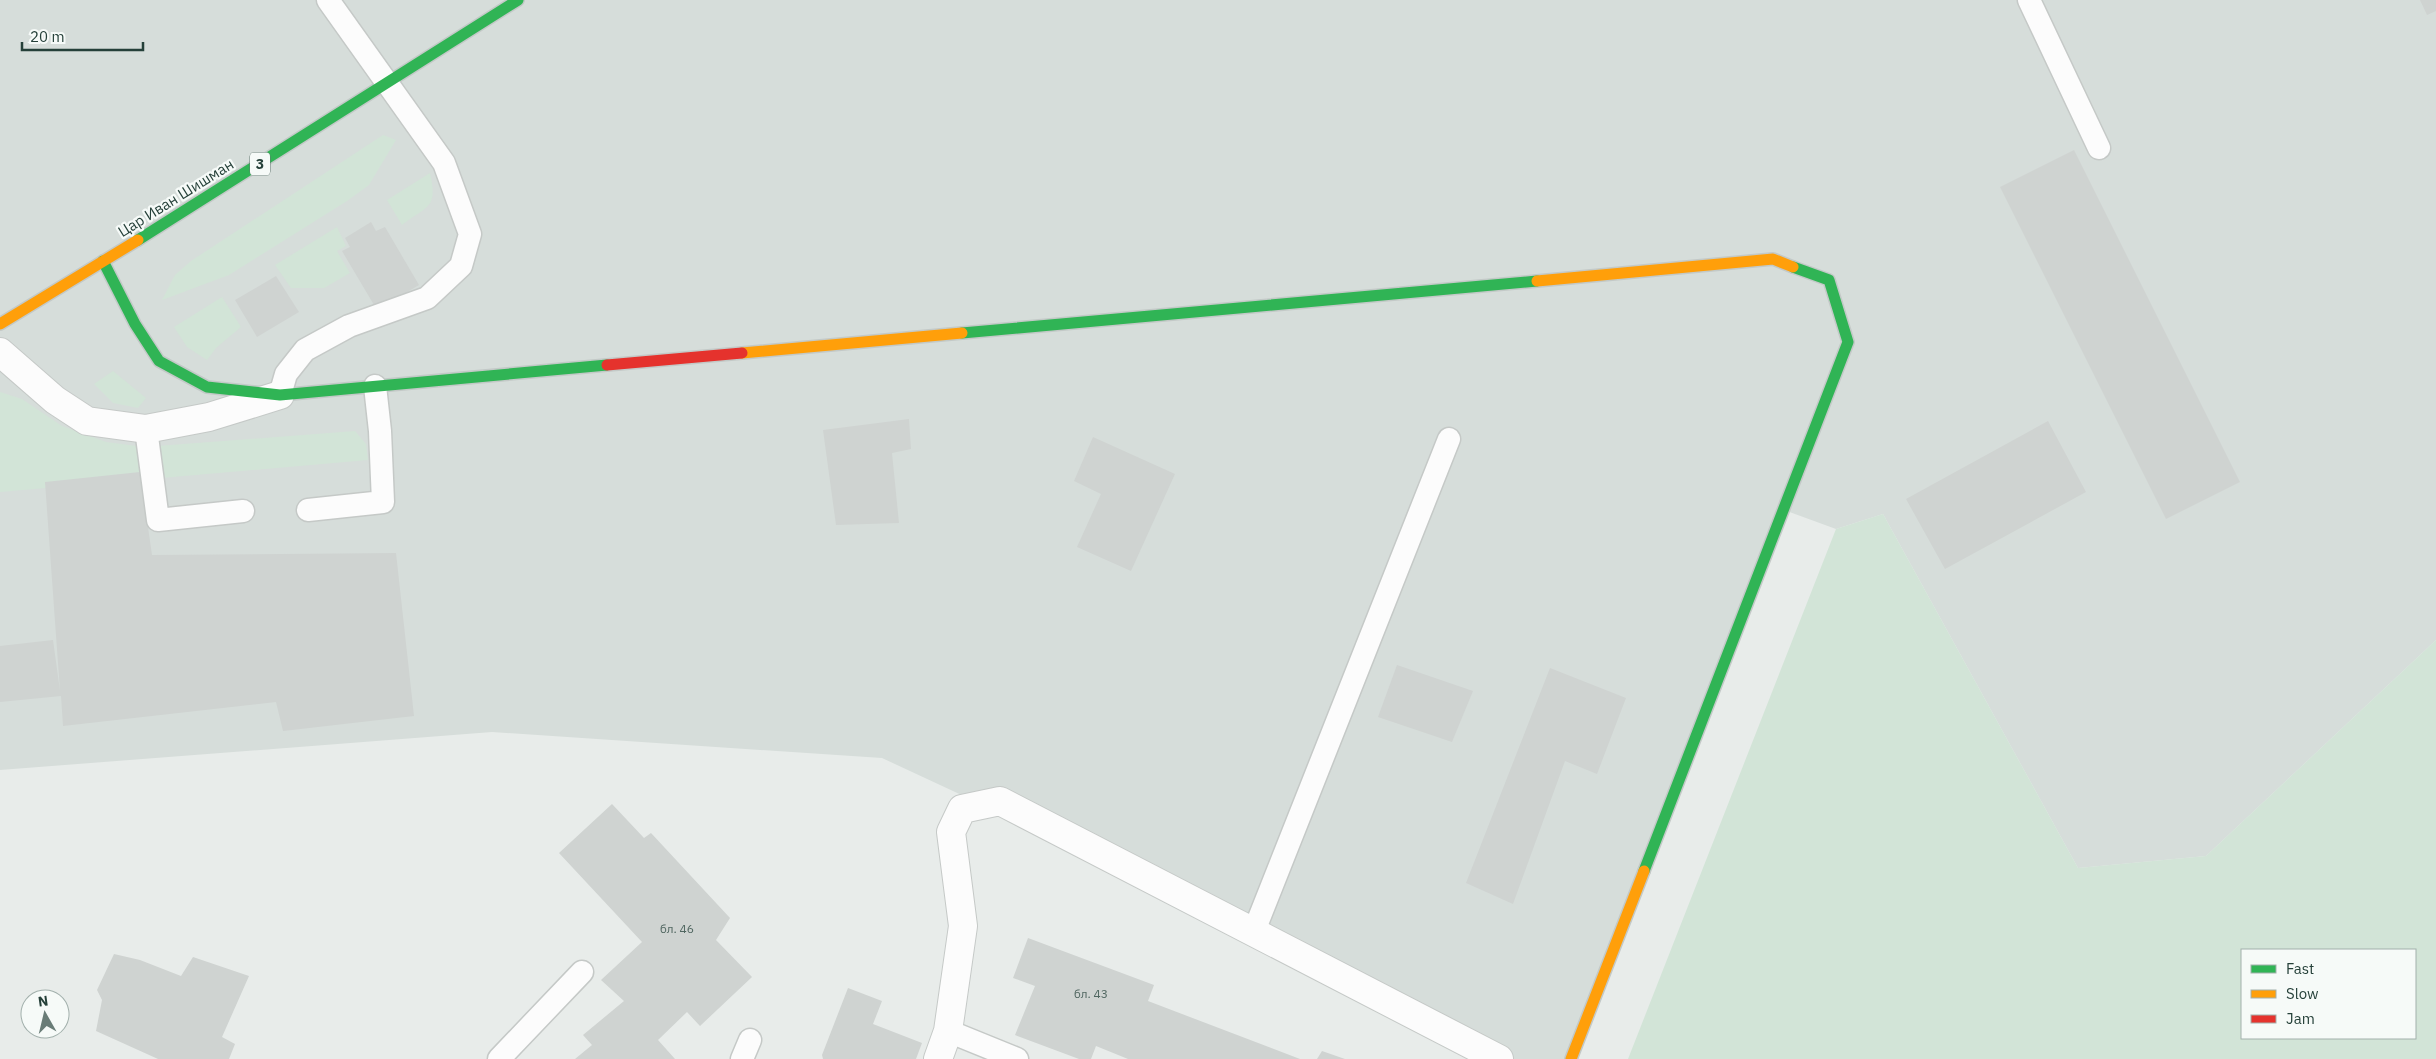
<svg xmlns="http://www.w3.org/2000/svg" width="2436" height="1059" viewBox="0 0 2436 1059" font-family="'IBM Plex Sans',sans-serif">
	<style>
		.built { fill: #d6ddda }
		.green { fill: #d2e4d7; fill-rule: evenodd }
		.building { fill: #cfd3d1 }
		.lines { fill: none; stroke-linecap: round; stroke-linejoin: round }
		.lane-casing { stroke: #c5c9c7; stroke-width: 25 }
		.street-casing { stroke: #c5c9c7; stroke-width: 30 }
		.fast-casing { stroke: #c3c9c7; stroke-width: 14 }
		.slow-casing { stroke: #c3c9c7; stroke-width: 14 }
		.jam-casing { stroke: #c3c9c7; stroke-width: 14 }
		.lane { stroke: #fcfcfc; stroke-width: 22 }
		.street { stroke: #fcfcfc; stroke-width: 28 }
		.fast { stroke: #30b455; stroke-width: 11 }
		.slow { stroke: #ff9f0a; stroke-width: 11 }
		.jam { stroke: #e5322d; stroke-width: 11 }
		.labels { text-anchor: middle; stroke-width: 4.5; stroke-linejoin: round; paint-order: stroke }
		.number-label { font-size: 12px; fill: #506660 }
		.shield { fill: #f6faf8; stroke: #647872; stroke-width: 1 }
		.shield-label { font-size: 14px; font-weight: bold; fill: #254039 }
		.street-label { font-size: 15px; fill: #254039; stroke: #f6faf8 }
	</style>
	<rect width="100%" height="100%" fill="#e8ecea"/>
	<polygon class="built" points="0,0 2436,0 2436,640 2206,856 2078,868 1883,514 1836,529 1784,510 1571,1059 1499,1059 1254,931 882,758 492,732 0,770"/>
	<g class="green">
		<polygon points="383,135 396,140 369,185 347,201 229,275 162,300 175,275 191,261"/>
		<path d="M430,173c8,36 -2,32 -28,52l-15,-25z"/>
		<polygon points="337,227 346,246 337,251 350,273 324,288 291,288 275,265"/>
		<polygon points="222,297 241,327 216,348 207,360 187,347 174,327"/>
		<polygon points="113,371 146,398 138,408 113,403 94,384"/>
		<polygon points="0,392 22,399 62,426 106,442 144,447 355,431 366,444 368,460 0,492"/>
		<path d="M1883,514l195,354 128,-12 230,-216v419h-808l208,-530zM2242,950h173v88h-173z"/>
	</g>
	<g class="building">
		<polygon points="2420,0 2436,0 2436,11 2427,15"/>
		<polygon points="2074,150 2240,482 2166,519 2000,187"/>
		<polygon points="371,222 376,231 385,227 419,285 377,310 342,251 350,247 345,238"/>
		<polygon points="276,276 299,312 257,337 235,300"/>
		<polygon points="909,419 911,449 892,453 899,523 836,525 823,430"/>
		<polygon points="2048,421 2086,492 1945,569 1906,499"/>
		<polygon points="1093,437 1175,474 1131,571 1077,547 1101,494 1074,481"/>
		<polygon points="140,472 152,555 396,553 414,716 283,731 276,702 63,726 61,696 0,702 0,646 53,640 60,691 45,482"/>
		<polygon points="1397,665 1473,691 1452,742 1378,717"/>
		<polygon points="1550,668 1626,698 1597,774 1565,761 1513,904 1466,883"/>
		<polygon points="612,804 644,838 651,833 730,918 716,940 752,977 700,1026 687,1012 658,1040 675,1059 575,1059 592,1045 583,1035 624,1001 601,980 642,942 559,853"/>
		<polygon points="1028,938 1154,985 1148,1001 1300,1059 1128,1059 1096,1046 1091,1059 1079,1059 1015,1035 1035,986 1013,978"/>
		<polygon points="114,954 140,960 181,976 193,957 249,976 222,1037 235,1044 229,1059 158,1059 96,1031 102,1000 97,990"/>
		<polygon points="848,988 882,1001 873,1024 922,1043 916,1059 823,1059 822,1055"/>
		<polygon points="1322,1051 1345,1059 1317,1059"/>
	</g>
	<g class="lines">
		<g class="lane-casing">
			<g id="lane">
				<polyline points="2029,0 2099,148"/>
				<polyline points="280,395 286,374 305,350 349,326 427,298 461,266 470,234 444,163 328,0"/>
				<polyline points="146,429 158,520 243,511"/>
				<polyline points="308,510 383,502 380,431 375,386"/>
				<polyline points="1254,931 1449,439"/>
				<polyline points="948,1031 1017,1059"/>
				<polyline points="499,1059 582,972"/>
				<polyline points="742,1059 750,1040"/>
			</g>
		</g>
		<g class="street-casing">
			<g id="street">
				<polyline points="0,352 55,400 87,421 146,429 209,417 280,395"/>
				<polyline points="938,1059 948,1031 963,926 951,832 962,809 1000,801 1499,1059"/>
			</g>
		</g>
		<g class="fast-casing">
			<g id="fast">
				<polyline points="138,240 518,0"/>
				<polyline points="103,261 135,324 159,361 207,387 280,395 607,365"/>
				<polyline points="962,333 1537,281"/>
				<polyline points="1644,871 1848,342 1829,280 1793,267"/>
			</g>
		</g>
		<g class="slow-casing">
			<g id="slow">
				<polyline points="1537,281 1773,259 1793,267"/>
				<polyline points="0,324 138,240"/>
				<polyline points="742,353 962,333"/>
				<polyline points="1571,1059 1644,871"/>
			</g>
		</g>
		<g class="jam-casing">
			<polyline id="jam" points="607,365 742,353"/>
		</g>
		<use href="#lane" class="lane"/>
		<use href="#street" class="street"/>
		<use href="#fast" class="fast"/>
		<use href="#slow" class="slow"/>
		<use href="#jam" class="jam"/>
	</g>
	<g class="labels">
		<g class="number-label">
			<text x="677" y="933">бл. 46</text>
			<text x="1091" y="998">бл. 43</text>
		</g>
		<rect class="shield" x="250" y="152.5" width="20" height="23" rx="4"/>
		<g class="shield-label">
			<text x="260" y="169">3</text>
		</g>
		<g class="street-label">
			<text transform="translate(176 198) rotate(-32)" y="5">Цар Иван Шишман</text>
		</g>
	</g>
	<rect x="2241" y="949" width="175" height="90" fill="#f6faf8" stroke="#a2b0ac"/>
	<rect x="2251" y="965" width="25" height="8" fill="#30b455" stroke="#a2b0ac"/>
	<text x="2286" y="974" font-size="15" fill="#254039">Fast</text>
	<rect x="2251" y="990" width="25" height="8" fill="#ff9f0a" stroke="#a2b0ac"/>
	<text x="2286" y="999" font-size="15" fill="#254039">Slow</text>
	<rect x="2251" y="1015" width="25" height="8" fill="#e5322d" stroke="#a2b0ac"/>
	<text x="2286" y="1024" font-size="15" fill="#254039">Jam</text>
	<g transform="translate(45 1014) rotate(352)"><circle r="24" fill="#f6faf8" stroke="#a2b0ac"/>
	<path d="M0-4L9 19L0 12L-9 19Z" fill="#697c77"/>
	<text y="-8" font-size="14" font-weight="bold" text-anchor="middle" fill="#254039">N</text>
	</g>
	<path d="M22 42v8h121v-8" fill="none" stroke="#254039" stroke-width="2.5"/>
	<text x="30" y="42" font-size="15" fill="#254039" stroke="#f6faf8" stroke-width="4" paint-order="stroke">20 m</text>
</svg>
